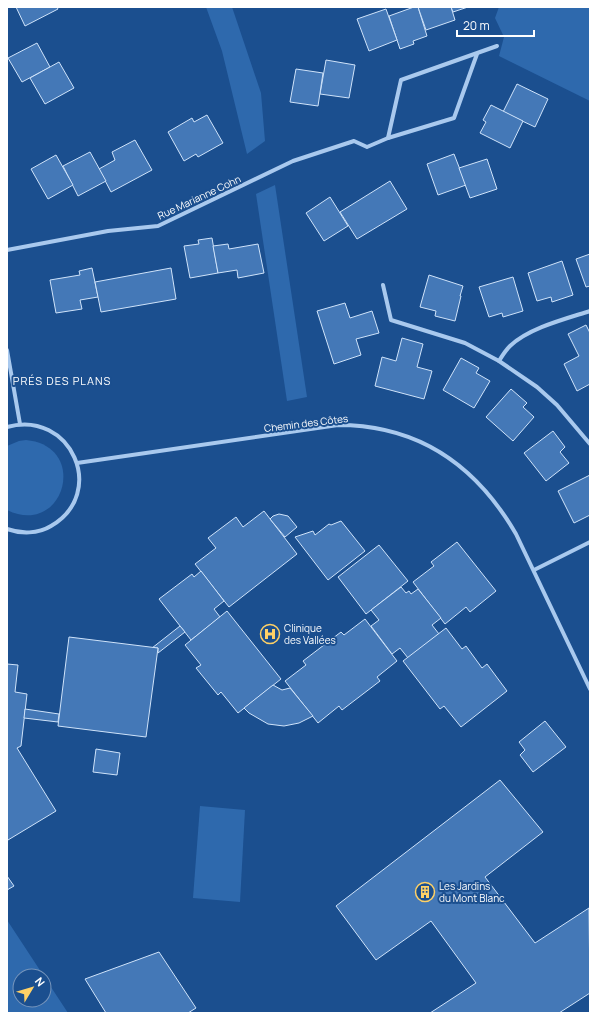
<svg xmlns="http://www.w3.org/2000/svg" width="597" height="1020" viewBox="0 0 597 1020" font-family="Manrope,sans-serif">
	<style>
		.green { fill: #2e69ad; fill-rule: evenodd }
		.building { fill: #4478b7; stroke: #cfe3fa }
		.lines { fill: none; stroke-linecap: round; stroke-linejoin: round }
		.street { stroke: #a9c9ee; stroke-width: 4 }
		.labels { text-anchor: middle; stroke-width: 4; stroke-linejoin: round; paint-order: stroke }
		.street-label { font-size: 10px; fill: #fff; stroke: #1b4f8f }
		.poi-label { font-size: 10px; fill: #fff; stroke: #1b4f8f; text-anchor: start }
		.neighbourhood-label { font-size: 11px; letter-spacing: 1px; fill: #fff; stroke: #1b4f8f }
	</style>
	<rect width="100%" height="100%" fill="#1b4f8f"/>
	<g class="green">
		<polygon points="206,7 232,7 261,93 265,141 247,154 222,51"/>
		<polygon points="499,7 590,7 590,101 499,56 504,37 495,18"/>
		<polygon points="275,185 307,397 287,401 256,194"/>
		<path d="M26,440c64,6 38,98 -19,70v-64l12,-5z"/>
		<polygon points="200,806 245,810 240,902 193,898"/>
		<path d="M7,920l61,93h-61zM20,976h24v24h-24z"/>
	</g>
	<g class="building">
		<polygon points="16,7 57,7 58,9 25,26"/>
		<polygon points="414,7 418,7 427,36 413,41 414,44 400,49 389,16"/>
		<polygon points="418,7 451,7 455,20 426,30"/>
		<polygon points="451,7 468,7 453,12"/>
		<polygon points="386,9 397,40 369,51 357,19"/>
		<polygon points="37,43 50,67 22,82 8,58"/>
		<polygon points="326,60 355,65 349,98 320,94"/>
		<polygon points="59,62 74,88 45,104 30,78"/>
		<polygon points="296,69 323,73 318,106 290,102"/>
		<polygon points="517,84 548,99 535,127 503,112"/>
		<polygon points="491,105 523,121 510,148 480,133 486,122 483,120"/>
		<polygon points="207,115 223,143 198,157 196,154 184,161 168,132 192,118 194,122"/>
		<polygon points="135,140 152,170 111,192 99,169 115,160 112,152"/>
		<polygon points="90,152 106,181 78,196 63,166"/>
		<polygon points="454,154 466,185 438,195 427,164"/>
		<polygon points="56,155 73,185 48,199 31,169"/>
		<polygon points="487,159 497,189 470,198 459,168"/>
		<polygon points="390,181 407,209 357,239 340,212"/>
		<polygon points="330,197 348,226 324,241 306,213"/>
		<polygon points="212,238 218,273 190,278 184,246 199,244 198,240"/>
		<polygon points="228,244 229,249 258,244 264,273 238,278 237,270 218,273 213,246"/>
		<polygon points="590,254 590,286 586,287 576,259"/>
		<polygon points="562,261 573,295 552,302 551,297 537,301 528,273"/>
		<polygon points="92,268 98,297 80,300 82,309 56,313 50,280 80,275 79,271"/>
		<polygon points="171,268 176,299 101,312 95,282"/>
		<polygon points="429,275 463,286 460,296 461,296 455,321 435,316 436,311 420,307"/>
		<polygon points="513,277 523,311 503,317 502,313 489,317 479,287"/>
		<polygon points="345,303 350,318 372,311 379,333 356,339 361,355 334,364 317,311"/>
		<polygon points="586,325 590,333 590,384 577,391 564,364 579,356 568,334"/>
		<polygon points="402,338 423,344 417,367 432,371 424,399 375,386 382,357 396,361"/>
		<polygon points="461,358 479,368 476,373 490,381 474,408 443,390"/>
		<polygon points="511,389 527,403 523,407 534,417 513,441 486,417"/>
		<polygon points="553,431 565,447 560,452 569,463 546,481 524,453"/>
		<polygon points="590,475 590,515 574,523 558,491"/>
		<polygon points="264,511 297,554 229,607 195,564 216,548 208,538 236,517 243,527"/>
		<polygon points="279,514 288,516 297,527 285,537 270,519 273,516"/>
		<polygon points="341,521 365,551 328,580 295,537 313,531 315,535 329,524 331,525"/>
		<polygon points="457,542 496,591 470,612 466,607 445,624 413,582 434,566 431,562"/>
		<polygon points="379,545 408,581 366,614 338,577"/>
		<polygon points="201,571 224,601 214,609 220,617 191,640 159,599 192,574 194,577"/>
		<polygon points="401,587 406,593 409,591 411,594 418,589 441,618 432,625 439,634 408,658 400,648 392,654 371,626 379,620 371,610"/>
		<polygon points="227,611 281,679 238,713 221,692 218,695 196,668 201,665 185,645"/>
		<polygon points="365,619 397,661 377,677 380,681 342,710 339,706 318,723 285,681 306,665 303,661 341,632 344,635"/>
		<polygon points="180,626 185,632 158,653 158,648 152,648"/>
		<polygon points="446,628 462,649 466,646 482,668 487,664 507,691 461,727 444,706 440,709 403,661"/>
		<polygon points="69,637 158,648 146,737 58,726"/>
		<polygon points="7,664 18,665 15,692 27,694 21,746 17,748 56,811 8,840 7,838"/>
		<polygon points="273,685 282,690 290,688 313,716 299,723 284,726 268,724 249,713 244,708"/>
		<polygon points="25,709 59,714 58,722 24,718"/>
		<polygon points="545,721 566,747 533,772 520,755 525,750 519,742"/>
		<polygon points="96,749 120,753 117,775 93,772"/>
		<polygon points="500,780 543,832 485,877 535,943 589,908 590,993 559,1013 430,1013 476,983 431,921 376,960 336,906"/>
		<polygon points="7,876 14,886 7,890"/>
		<polygon points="159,952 196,1008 188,1013 106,1013 85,979"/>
	</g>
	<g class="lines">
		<g class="street">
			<polyline points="388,138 401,80 497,46"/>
			<polyline points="7,250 108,231 158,226 293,161 354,141 367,147 388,138 454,118 477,54"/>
			<polyline points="383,285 391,320 465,343 499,361 537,387 557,405 590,444"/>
			<polyline points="7,350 20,424"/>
			<path d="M499,361c3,-5 7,-11 11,-15 19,-18 55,-27 80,-35"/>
			<path d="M7,427c64,-18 101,66 44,99 -13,8 -30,8 -44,3"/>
			<path d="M77,463l261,-38c81,0 138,40 178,109l74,155"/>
			<polyline points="534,570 590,542"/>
		</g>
	</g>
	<defs>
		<g id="hospital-ring" transform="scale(1)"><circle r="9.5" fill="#1b4f8f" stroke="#ffd166" stroke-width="1.5"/><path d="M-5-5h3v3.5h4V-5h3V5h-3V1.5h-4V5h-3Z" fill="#ffd166"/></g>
		<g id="building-ring" transform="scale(1)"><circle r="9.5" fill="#1b4f8f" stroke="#ffd166" stroke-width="1.5"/><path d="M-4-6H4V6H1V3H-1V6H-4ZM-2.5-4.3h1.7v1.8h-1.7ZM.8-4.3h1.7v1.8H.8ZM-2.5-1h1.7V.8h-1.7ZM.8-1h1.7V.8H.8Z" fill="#ffd166"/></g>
	</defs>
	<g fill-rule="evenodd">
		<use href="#hospital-ring" x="270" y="634"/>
		<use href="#building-ring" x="425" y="892"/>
	</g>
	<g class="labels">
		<g class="street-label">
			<text transform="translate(199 197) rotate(-25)" y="4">Rue Marianne Cohn</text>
			<text transform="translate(306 423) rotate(-7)" y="4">Chemin des Côtes</text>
		</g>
		<g class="poi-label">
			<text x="284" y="632">Clinique<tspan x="284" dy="12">des Vallées</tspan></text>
			<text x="439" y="890">Les Jardins<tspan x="439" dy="12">du Mont Blanc</tspan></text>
		</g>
		<g class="neighbourhood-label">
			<text x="62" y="385">PRÉS DES PLANS</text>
		</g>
	</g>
	<rect width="597" height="1020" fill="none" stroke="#ffffff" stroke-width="16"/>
	<g transform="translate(32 988) rotate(52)"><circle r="19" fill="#1b4f8f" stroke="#7695bc"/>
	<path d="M0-3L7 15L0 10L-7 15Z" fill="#ffd166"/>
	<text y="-6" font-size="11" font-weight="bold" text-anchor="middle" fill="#ffffff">N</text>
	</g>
	<path d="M457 30v6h77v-6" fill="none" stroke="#ffffff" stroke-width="2"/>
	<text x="463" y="30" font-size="12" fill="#ffffff" stroke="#1b4f8f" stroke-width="3" paint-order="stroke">20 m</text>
</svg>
